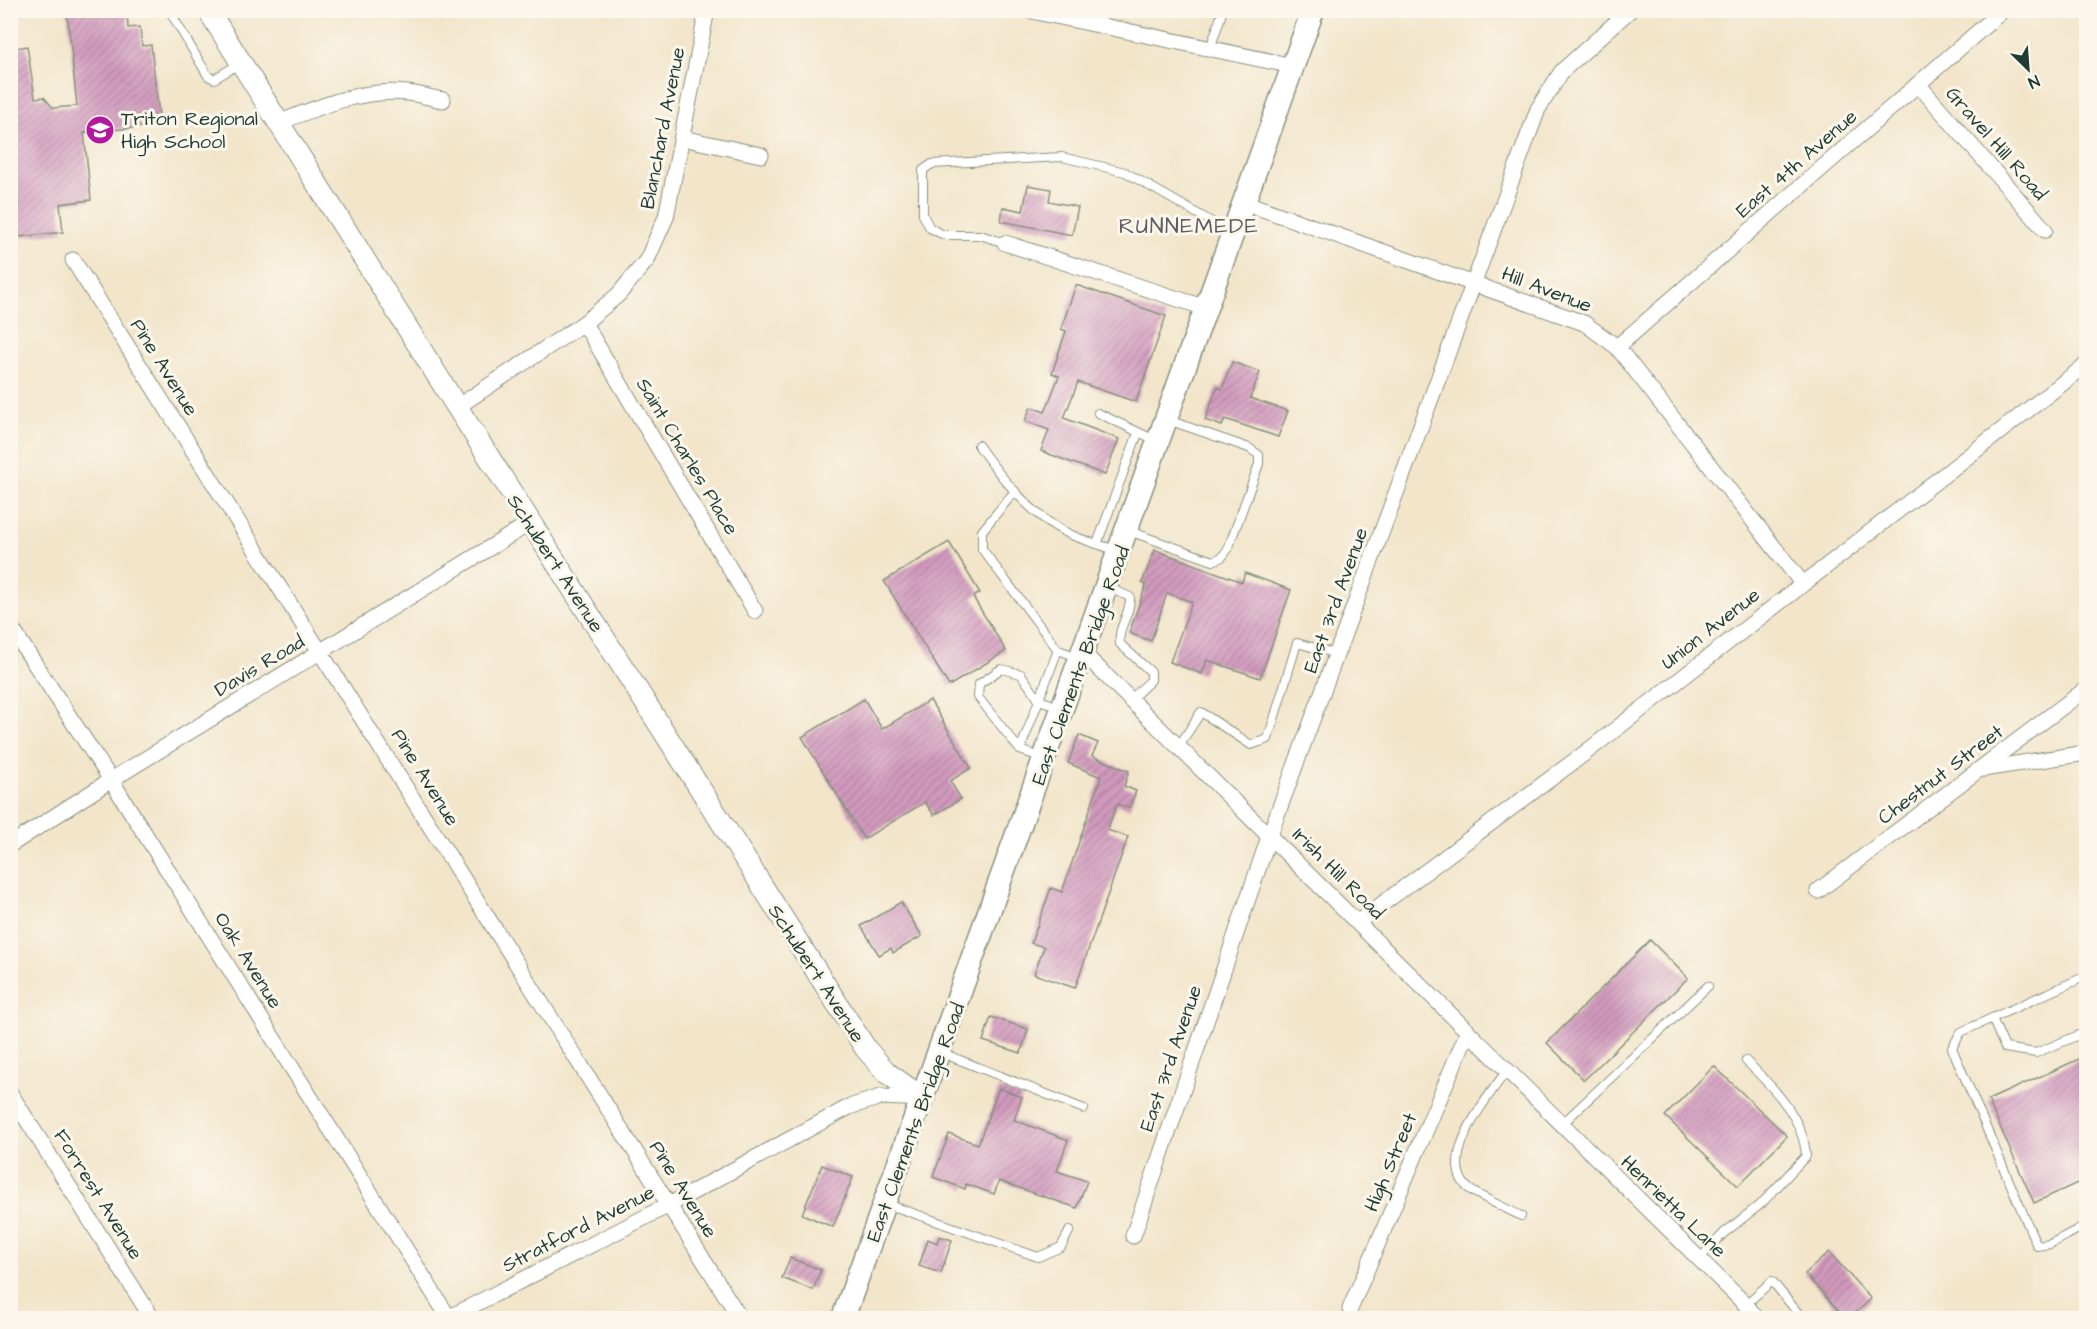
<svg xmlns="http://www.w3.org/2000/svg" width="2097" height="1329" viewBox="0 0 2097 1329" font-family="'Architects Daughter',sans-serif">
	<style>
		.building { fill: url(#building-hatch) }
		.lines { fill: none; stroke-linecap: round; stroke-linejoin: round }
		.lane-casing { stroke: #88917f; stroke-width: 10 }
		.street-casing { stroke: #88917f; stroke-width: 17 }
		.secondary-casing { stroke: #88917f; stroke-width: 23 }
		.primary-casing { stroke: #88917f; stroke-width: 25 }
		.lane { stroke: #fff; stroke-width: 8 }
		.street { stroke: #fff; stroke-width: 15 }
		.secondary { stroke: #fff; stroke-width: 21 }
		.primary { stroke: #fff; stroke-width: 22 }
		.labels { text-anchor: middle; stroke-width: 6; stroke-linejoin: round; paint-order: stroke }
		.poi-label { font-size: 20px; fill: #1f3d34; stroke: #fbf7ec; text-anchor: start }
		.street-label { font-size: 20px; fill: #1f3d34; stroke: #fbf7ec }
		.quarter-label { font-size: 22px; letter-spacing: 1.5px; fill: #5e5e64; stroke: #fbf7ec }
	</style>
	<defs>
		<pattern id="building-hatch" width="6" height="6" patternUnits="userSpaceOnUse" patternTransform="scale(1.5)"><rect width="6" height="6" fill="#d29abe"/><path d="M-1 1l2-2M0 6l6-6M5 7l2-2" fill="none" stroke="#aa7f9b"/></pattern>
	</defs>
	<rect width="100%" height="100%" fill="#fbf7ec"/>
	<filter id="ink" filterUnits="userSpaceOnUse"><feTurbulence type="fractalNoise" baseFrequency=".0167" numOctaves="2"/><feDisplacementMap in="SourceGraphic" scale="12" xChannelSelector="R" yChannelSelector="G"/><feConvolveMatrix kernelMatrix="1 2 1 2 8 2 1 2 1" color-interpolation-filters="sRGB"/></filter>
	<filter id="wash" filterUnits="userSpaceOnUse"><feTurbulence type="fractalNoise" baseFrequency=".008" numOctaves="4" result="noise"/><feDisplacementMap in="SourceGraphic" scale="24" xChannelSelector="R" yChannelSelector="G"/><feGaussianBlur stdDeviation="1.35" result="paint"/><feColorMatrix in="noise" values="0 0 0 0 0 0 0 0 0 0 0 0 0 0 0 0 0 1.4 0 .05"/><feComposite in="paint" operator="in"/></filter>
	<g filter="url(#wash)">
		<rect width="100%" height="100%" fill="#f2e5ca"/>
		<g id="blocks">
			<g class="building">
				<polygon points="67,10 127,10 128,28 140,27 142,46 151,45 160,125 84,133 91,200 60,204 63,232 10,238 10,211 19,210 10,128 10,76 14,76 10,49 27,46 35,98 44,97 53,108 77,106"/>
				<polygon points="1028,185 1051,189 1049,201 1078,207 1072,235 1001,221 1003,207 1023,211"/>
				<polygon points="1076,285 1166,316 1136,402 1078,382 1064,418 1119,439 1105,475 1041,451 1049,430 1025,421 1031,407 1045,412 1059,376 1052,373 1066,331 1061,329"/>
				<polygon points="1232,362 1260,372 1250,398 1288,411 1278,437 1225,419 1222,426 1205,420 1217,387 1222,389"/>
				<polygon points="949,542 980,593 973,597 1006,651 949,686 884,581"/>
				<polygon points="1155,550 1242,582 1245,573 1291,590 1260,678 1207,660 1202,674 1170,662 1192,602 1167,593 1151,641 1129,633 1146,585 1142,583"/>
				<polygon points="864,699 882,729 930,700 971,768 950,781 961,799 934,815 925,802 864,839 802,737"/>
				<polygon points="1079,735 1098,743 1092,756 1129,771 1124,786 1136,791 1129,808 1117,804 1107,830 1128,837 1075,988 1034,974 1044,947 1031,943 1051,888 1062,892 1101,777 1068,763"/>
				<polygon points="901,902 922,936 893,953 891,948 879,955 861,926"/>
				<polygon points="1650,940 1688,978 1584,1080 1547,1043"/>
				<polygon points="991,1017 1028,1029 1021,1053 983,1041"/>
				<polygon points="2086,1056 2086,1179 2034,1203 1988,1100"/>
				<polygon points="1714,1066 1787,1136 1738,1186 1665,1116"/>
				<polygon points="999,1088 1022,1097 1014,1120 1068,1140 1057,1171 1087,1181 1077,1208 999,1181 994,1194 966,1184 965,1189 933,1177 949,1134 978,1144"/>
				<polygon points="822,1165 853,1177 833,1227 802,1214"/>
				<polygon points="939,1236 952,1240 941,1273 919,1266 928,1239 937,1243"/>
				<polygon points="1829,1252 1871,1299 1850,1318 1845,1318 1805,1274"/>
				<polygon points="790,1258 821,1270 813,1290 782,1278"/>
			</g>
		</g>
	</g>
	<g filter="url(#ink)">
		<use href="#blocks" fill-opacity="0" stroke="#88917f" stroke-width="1.5"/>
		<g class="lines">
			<g class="lane-casing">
				<g id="lane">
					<polyline points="169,10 208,76 214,79 239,64"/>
					<polyline points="1210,49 1223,10"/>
					<polyline points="1005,243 980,235 944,235 930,228 923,215 923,170 932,164 1062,157 1125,172 1231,233"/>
					<polyline points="1098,413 1155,440"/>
					<path d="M978,445c21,30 55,72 89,88 15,7 33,12 49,17"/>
					<polyline points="1015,491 982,531 982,549 1058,650 1078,657"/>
					<polyline points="1129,531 1213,561 1222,557 1228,549 1259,464 1259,455 1249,448 1168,420"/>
					<polyline points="1097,544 1138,433"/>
					<path d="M1109,588l21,9c1,17 -13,30 -10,47l31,28v8l-20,19"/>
					<polyline points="1179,746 1201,712 1251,745 1268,739 1297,643 1337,654"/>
					<polyline points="1020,750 1058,650"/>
					<polyline points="1043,758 1020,750 978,697 979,684 1001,669 1021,674 1039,700 1060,707"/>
					<polyline points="2086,976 1961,1032 1952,1048 2037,1246 2050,1244 2086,1225"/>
					<polyline points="1992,1018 2005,1048 2036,1053 2086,1032"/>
					<polyline points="942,1053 1084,1109"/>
					<path d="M1507,1070c-18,26 -71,88 -39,118 6,6 42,22 53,28"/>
					<polyline points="1561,1125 1708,986"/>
					<polyline points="887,1204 1038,1257 1061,1247 1070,1230"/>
					<path d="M1699,1259l25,-26 38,-30 44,-47c-2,-38 -34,-70 -60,-95"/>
					<polyline points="1745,1305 1772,1281 1802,1318"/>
				</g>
			</g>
			<g class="street-casing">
				<g id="street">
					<polyline points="1027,10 1293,66"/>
					<polyline points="1918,84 2045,230"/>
					<path d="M278,123c40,-16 85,-35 129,-30 12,1 24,5 36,7"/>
					<polyline points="682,138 761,155"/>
					<polyline points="1243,202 1584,323 1617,347 1802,583"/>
					<polyline points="1005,243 1206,308"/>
					<polyline points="73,260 740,1318"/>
					<polyline points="584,323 755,611"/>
					<polyline points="1617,347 2003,10"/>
					<polyline points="457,407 584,323 618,295 647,260 666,217 707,10"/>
					<polyline points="10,626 111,780 449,1318"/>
					<polyline points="1084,654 1747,1306 1756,1318"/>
					<polyline points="1983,769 2086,753"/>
					<polyline points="10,845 111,780 530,523"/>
					<polyline points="1818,891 2086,689"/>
					<polyline points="1358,922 1585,753 2086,365"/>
					<polyline points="10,1093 152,1318"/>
					<polyline points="1133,1236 1270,834 1538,109 1562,71 1630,10"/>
					<polyline points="1350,1309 1468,1031"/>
					<polyline points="448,1318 669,1205 849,1107 881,1097 924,1099"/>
				</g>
			</g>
			<g class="secondary-casing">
				<polyline id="secondary" points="208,10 457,407 866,1049 887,1073 924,1099"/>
			</g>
			<g class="primary-casing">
				<polyline id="primary" points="843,1318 1313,10"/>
			</g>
			<use href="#lane" class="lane"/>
			<use href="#street" class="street"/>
			<use href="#secondary" class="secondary"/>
			<use href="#primary" class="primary"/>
		</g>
	</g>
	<defs>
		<g id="school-disc" transform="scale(1.5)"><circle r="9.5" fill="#b5179e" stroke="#fbf7ec"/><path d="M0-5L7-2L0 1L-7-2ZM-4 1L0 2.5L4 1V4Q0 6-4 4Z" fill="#fff"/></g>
	</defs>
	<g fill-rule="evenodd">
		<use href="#school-disc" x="100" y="130"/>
	</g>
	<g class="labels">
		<g class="poi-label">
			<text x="121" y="125">Triton Regional<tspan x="121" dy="23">High School</tspan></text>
		</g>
		<g class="street-label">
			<text transform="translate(662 128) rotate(-79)" y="7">Blanchard Avenue</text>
			<text transform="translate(1997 143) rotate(49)" y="7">Gravel Hill Road</text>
			<text transform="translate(1796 163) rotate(-41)" y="7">East 4th Avenue</text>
			<text transform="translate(1547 289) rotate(21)" y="7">Hill Avenue</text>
			<text transform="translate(165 367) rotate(58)" y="7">Pine Avenue</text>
			<text transform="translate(688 456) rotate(59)" y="7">Saint Charles Place</text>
			<text transform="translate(556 563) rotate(57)" y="7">Schubert Avenue</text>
			<text transform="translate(1335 600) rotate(-70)" y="7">East 3rd Avenue</text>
			<text transform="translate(1710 628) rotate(-38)" y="7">Union Avenue</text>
			<text transform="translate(259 665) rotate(-31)" y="7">Davis Road</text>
			<text transform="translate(1080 665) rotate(-70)" y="7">East Clements Bridge Road</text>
			<text transform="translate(1940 774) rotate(-37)" y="7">Chestnut Street</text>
			<text transform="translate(426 777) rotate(58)" y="7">Pine Avenue</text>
			<text transform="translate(1339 873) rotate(45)" y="7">Irish Hill Road</text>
			<text transform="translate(249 960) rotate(58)" y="7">Oak Avenue</text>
			<text transform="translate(817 973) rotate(57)" y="7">Schubert Avenue</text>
			<text transform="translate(1170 1058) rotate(-71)" y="7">East 3rd Avenue</text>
			<text transform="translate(915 1122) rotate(-70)" y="7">East Clements Bridge Road</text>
			<text transform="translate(1390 1162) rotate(-67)" y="7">High Street</text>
			<text transform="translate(684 1189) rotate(58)" y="7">Pine Avenue</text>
			<text transform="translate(99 1194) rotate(58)" y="7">Forrest Avenue</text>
			<text transform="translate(1674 1206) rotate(44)" y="7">Henrietta Lane</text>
			<text transform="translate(578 1228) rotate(-27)" y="7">Stratford Avenue</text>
		</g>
		<g class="quarter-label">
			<text x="1189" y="233">RUNNEMEDE</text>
		</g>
	</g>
	<rect width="2097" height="1329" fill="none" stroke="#fbf7ec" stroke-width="36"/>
	<g transform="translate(2028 69) rotate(155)" stroke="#fbf7ec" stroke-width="4.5" paint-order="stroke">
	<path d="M0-4.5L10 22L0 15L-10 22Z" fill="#1f3d34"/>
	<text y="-9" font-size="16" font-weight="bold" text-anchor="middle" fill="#1f3d34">N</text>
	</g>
</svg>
